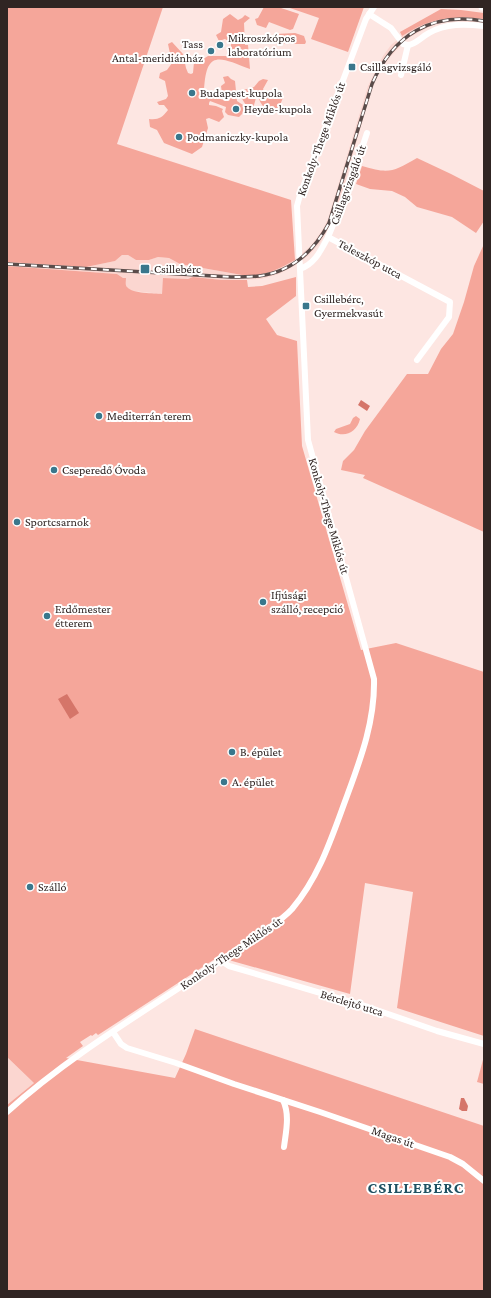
<svg xmlns="http://www.w3.org/2000/svg" width="491" height="1298" viewBox="0 0 491 1298" font-family="'Crimson Pro',serif">
	<style>
		.built { fill: #fbd6d0 }
		.green { fill: #f5a69a }
		.water { fill: #d57569 }
		.lines { fill: none; stroke-linecap: round; stroke-linejoin: round }
		.minor { stroke: #fff; stroke-width: 6 }
		.tertiary { stroke: #fff; stroke-width: 7 }
		.rail-casing { stroke: #5a4c4a; stroke-width: 3.5 }
		.rail { stroke: #fff; stroke-width: 2; stroke-dasharray: 6; stroke-linecap: butt }
		.poi-dot { fill: #39778c; stroke: #fff; stroke-width: 1.5 }
		.labels { text-anchor: middle; stroke-width: 4; stroke-linejoin: round; paint-order: stroke }
		.poi-label { font-size: 12px; fill: #302523; stroke: #fff; text-anchor: start }
		.street-label { font-size: 12px; fill: #302523; stroke: #fff }
		.district-label { font-size: 16px; font-weight: bold; letter-spacing: 1px; fill: #205263; stroke: #fff }
	</style>
	<rect width="100%" height="100%" fill="#fde6e2"/>
	<g class="built">
		<polygon points="450,17 484,19 484,23 457,21 445,22 429,27 408,38 390,57 379,72 371,90 339,204 331,224 320,243 308,256 296,265 279,274 261,279 222,280 193,277 188,279 164,278 162,294 133,291 127,288 126,285 126,278 123,278 117,274 7,266 7,262 86,267 115,261 122,255 128,255 136,260 149,260 158,257 169,258 180,264 242,275 271,272 290,263 311,246 323,229 328,219 368,86 383,56 391,45 408,31 431,21"/>
		<polygon points="7,1057 34,1083 7,1105"/>
	</g>
	<g class="green">
		<polygon points="7,7 163,7 117,144 291,200 295,260 284,266 271,272 257,275 242,275 180,264 169,258 158,257 149,260 136,260 128,255 122,255 115,261 86,267 7,262"/>
		<polygon points="264,7 278,7 299,14 293,29 290,30 269,22 266,28 257,25 255,19 258,18"/>
		<polygon points="287,7 364,7 348,52 311,39 319,18"/>
		<path d="M441,9l20,1 23,3v6c-31,-4 -55,-1 -82,17l-2,-4z"/>
		<path d="M230,14l8,6 4,-2 3,-3 5,3 -6,5 1,22h3l2,24c-31,-12 -44,-20 -46,22l5,5 19,5 -6,-8 -1,-7 4,-3 -2,-6 5,-1 3,3 4,2 2,20 6,4v8l-4,4 -11,-2 -3,-3 1,-5 -16,-6 -1,2v2l7,1 7,3 -1,2 2,6 -5,5 -10,-4 -3,1 2,9 -6,19 -10,7 -28,-11 -7,-13 -7,-3 -1,-8c9,1 13,-1 19,-9l-4,-5h-5l-2,-3 9,-3 2,-3 -3,-15 -6,-3 1,-5 7,-3 5,-7 -4,-19 4,-2 11,12 3,14 2,5 3,1 2,-1 1,-11 6,-1 8,-5h22l1,-6v-7l-6,-4 -6,2 -3,-6 5,-3 2,-13z"/>
		<path d="M295,33l9,3 2,6 -1,2h-11l-3,-3c-8,3 -18,8 -18,-4l3,-3z"/>
		<path d="M263,79l5,1 -5,9 3,8 6,2 7,-5 5,1 -7,18c-9,0 -15,-6 -18,-14l-3,-1 -4,14 -5,-5 -6,-10 2,-7 11,-3 5,-6z"/>
		<path d="M417,158l34,16 33,17v30l-8,12 -24,-16 -35,-10 -12,-10 -13,-6 -22,-2 -14,-5 6,-18c27,8 31,6 55,-8z"/>
		<polygon points="484,244 484,532 363,478 365,475 341,470 343,461 354,450 365,431 407,374 428,374 441,349 453,334 464,302 474,266"/>
		<path d="M7,266l110,8 6,4h3c0,3 -1,7 1,9 6,7 27,6 35,7l1,-16 25,1 5,-2 29,3h25l1,7 14,-1 34,-9v19l-30,23 11,16 20,6 5,105 59,204 35,-7 88,29v364l-87,-28 16,-116 -48,-9 -15,111 -132,-37 -120,78 -2,-2 -4,3 -1,-1 -11,7 3,4 -17,12 109,20 11,-24 9,-25 289,97v165h-477v-186l27,-22 -27,-26z"/>
		<path d="M356,416l4,3c-3,13 -15,19 -26,13l2,-3 14,-5 3,-6z"/>
		<polygon points="484,1056 484,1084 477,1082"/>
	</g>
	<g class="water">
		<polygon points="361,400 370,406 367,411 358,405"/>
		<polygon points="67,694 79,713 70,719 58,699"/>
		<polygon points="461,1098 464,1098 468,1106 467,1111 462,1111 459,1109"/>
	</g>
	<g class="lines">
		<g class="minor">
			<path d="M369,14l22,14 12,16 5,1c9,-1 13,-8 21,-12 17,-10 36,-9 55,-7"/>
			<polyline points="401,75 408,45"/>
			<polyline points="328,237 350,184 367,133"/>
			<path d="M300,269c15,-5 21,-19 28,-32l122,65 -1,15 -32,43"/>
			<polyline points="220,960 229,966 368,1007 437,1031 484,1044"/>
			<polyline points="113,1032 121,1044 127,1048 176,1063 234,1084 320,1112 450,1157 463,1164 484,1181"/>
			<path d="M283,1100c7,15 3,31 1,47"/>
			<path d="M7,1112c62,-56 135,-99 204,-145 17,-12 35,-23 52,-35 10,-7 21,-14 29,-23 28,-33 40,-73 55,-113 14,-38 28,-75 27,-117l-66,-239 -11,-234 3,-11 66,-176 8,-12"/>
		</g>
		<polyline class="tertiary" points="482,7 484,7"/>
		<g class="rail-casing">
			<path id="rail" d="M7,264l224,13c9,0 19,0 28,-1 32,-4 55,-25 70,-53l43,-139c21,-49 59,-72 112,-63"/>
		</g>
		<use href="#rail" class="rail"/>
	</g>
	<g class="poi-dot">
		<circle cx="220" cy="45" r="4"/>
		<circle cx="211" cy="51" r="4"/>
		<rect x="348" y="63" width="8" height="8" rx="2"/>
		<circle cx="192" cy="93" r="4"/>
		<circle cx="236" cy="109" r="4"/>
		<circle cx="179" cy="137" r="4"/>
		<rect x="140" y="264" width="10" height="10" rx="2"/>
		<rect x="302" y="302" width="8" height="8" rx="2"/>
		<circle cx="99" cy="416" r="4"/>
		<circle cx="54" cy="470" r="4"/>
		<circle cx="17" cy="522" r="4"/>
		<circle cx="263" cy="602" r="4"/>
		<circle cx="47" cy="616" r="4"/>
		<circle cx="232" cy="752" r="4"/>
		<circle cx="224" cy="782" r="4"/>
		<circle cx="30" cy="887" r="4"/>
	</g>
	<g class="labels">
		<g class="poi-label">
			<text x="228" y="42">Mikroszkópos<tspan x="228" dy="14">laboratórium</tspan></text>
			<text x="203" y="48" text-anchor="end">Tass<tspan x="203" dy="14">Antal-meridiánház</tspan></text>
			<text x="360" y="71">Csillagvizsgáló</text>
			<text x="200" y="97">Budapest-kupola</text>
			<text x="244" y="113">Heyde-kupola</text>
			<text x="187" y="141">Podmaniczky-kupola</text>
			<text x="154" y="273">Csillebérc</text>
			<text x="314" y="303">Csillebérc,<tspan x="314" dy="14">Gyermekvasút</tspan></text>
			<text x="107" y="420">Mediterrán terem</text>
			<text x="62" y="474">Cseperedő Óvoda</text>
			<text x="25" y="526">Sportcsarnok</text>
			<text x="271" y="599">Ifjúsági<tspan x="271" dy="14">szálló, recepció</tspan></text>
			<text x="55" y="613">Erdőmester<tspan x="55" dy="14">étterem</tspan></text>
			<text x="240" y="756">B. épület</text>
			<text x="232" y="786">A. épület</text>
			<text x="38" y="891">Szálló</text>
		</g>
		<g class="street-label">
			<text transform="translate(321 139) rotate(-70)" y="4">Konkoly-Thege Miklós út</text>
			<text transform="translate(348 185) rotate(-70)" y="4">Csillagvizsgáló út</text>
			<text transform="translate(370 259) rotate(28)" y="4">Teleszkóp utca</text>
			<text transform="translate(329 516) rotate(74)" y="4">Konkoly-Thege Miklós út</text>
			<text transform="translate(231 953) rotate(-34)" y="4">Konkoly-Thege Miklós út</text>
			<text transform="translate(352 1003) rotate(17)" y="4">Bérclejtő utca</text>
			<text transform="translate(393 1137) rotate(19)" y="4">Magas út</text>
		</g>
		<g class="district-label">
			<text x="416" y="1193">CSILLEBÉRC</text>
		</g>
	</g>
	<rect width="491" height="1298" fill="none" stroke="#302523" stroke-width="16"/>
</svg>
